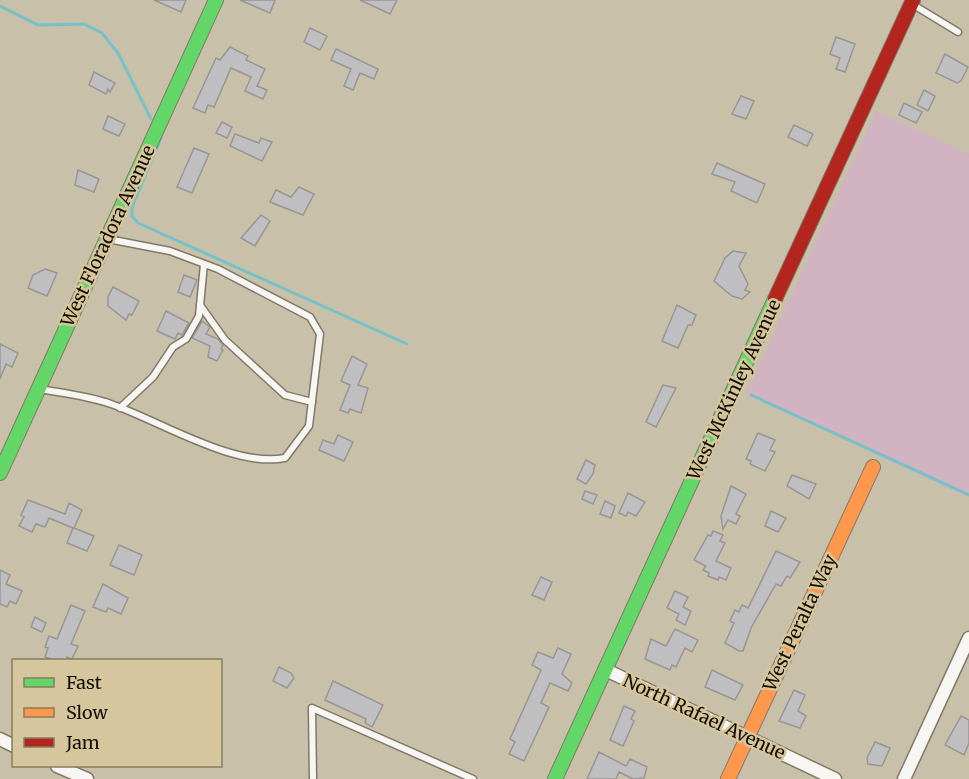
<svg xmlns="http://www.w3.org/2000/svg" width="969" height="779" viewBox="0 0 969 779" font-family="Merriweather,serif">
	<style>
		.green { fill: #d1b3c1 }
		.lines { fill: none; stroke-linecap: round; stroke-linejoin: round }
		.stream { stroke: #74c1c7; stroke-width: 3 }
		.building { fill: #bfbfc2; stroke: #989693; stroke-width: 1.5 }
		.lane-casing { stroke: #807967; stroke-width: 9 }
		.street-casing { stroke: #807967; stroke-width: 15 }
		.fast-casing { stroke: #807967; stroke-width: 16 }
		.slow-casing { stroke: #807967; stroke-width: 16 }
		.jam-casing { stroke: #807967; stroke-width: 16 }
		.lane { stroke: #f7f6f2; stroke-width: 6 }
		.street { stroke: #f7f6f2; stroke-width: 12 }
		.fast { stroke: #63d668; stroke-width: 14 }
		.slow { stroke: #ff974d; stroke-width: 14 }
		.jam { stroke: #b3261e; stroke-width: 14 }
		.labels { text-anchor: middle; stroke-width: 5; stroke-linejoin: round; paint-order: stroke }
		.street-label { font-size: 18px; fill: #140e02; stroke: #d6c69d }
	</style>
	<rect width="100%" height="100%" fill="#c9c0aa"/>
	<polygon class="green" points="876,111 969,154 969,498 746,394"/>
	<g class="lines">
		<g class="stream">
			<polyline points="0,6 38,25 84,24 102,33 118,53 151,119"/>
			<polyline points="161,138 132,207 132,216 138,223 407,344"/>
			<polyline points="751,395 969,495"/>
		</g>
	</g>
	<g class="building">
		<polygon points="154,0 186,0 181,12"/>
		<polygon points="240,0 275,0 270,13"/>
		<polygon points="360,0 397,0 390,14"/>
		<polygon points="310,28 327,36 320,50 304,42"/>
		<polygon points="836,37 855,44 845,72 836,69 840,58 830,54"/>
		<polygon points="230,47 248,56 246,60 265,69 257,86 267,90 263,99 245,91 251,77 231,68 214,107 208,105 205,113 193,108 216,58 220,60"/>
		<polygon points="336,49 378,69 374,79 360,73 353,90 344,86 351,69 331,60"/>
		<polygon points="945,54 968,67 961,81 957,83 936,73"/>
		<polygon points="94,72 115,83 110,92 108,89 106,94 89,85"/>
		<polygon points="924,90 935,96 928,111 917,105"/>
		<polygon points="741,96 754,101 746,119 732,114"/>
		<polygon points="904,103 922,112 916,123 899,115"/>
		<polygon points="108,116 125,124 119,136 103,129"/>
		<polygon points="222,122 232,127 227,138 216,133"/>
		<polygon points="794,125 813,134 807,146 788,137"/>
		<polygon points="235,134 259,143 261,138 272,142 262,161 230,146"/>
		<polygon points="194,148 209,154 192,193 177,187"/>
		<polygon points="717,163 765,184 757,203 731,191 735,182 712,174"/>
		<polygon points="78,170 99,179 94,192 75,185"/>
		<polygon points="299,187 314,194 303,215 270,202 276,190 291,197"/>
		<polygon points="261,215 270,221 255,246 241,238"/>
		<polygon points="733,251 746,253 739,266 748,284 745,290 750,292 742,299 732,296 714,281 725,258"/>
		<polygon points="45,269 57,273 47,296 28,288 33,275"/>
		<polygon points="184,275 197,280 190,297 178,292"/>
		<polygon points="113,287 139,301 132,315 129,314 126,320 108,306 108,297"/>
		<polygon points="677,305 696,315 692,325 688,325 678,348 662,341"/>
		<polygon points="166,311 189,323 182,335 178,333 175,339 157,331"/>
		<polygon points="202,321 210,327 206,334 218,339 223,345 221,349 223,350 217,361 208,357 210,346 192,338"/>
		<polygon points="0,344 18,353 12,367 6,364 0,379"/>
		<polygon points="352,356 367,364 358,385 368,388 361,413 350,409 348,413 340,410 350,385 341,381"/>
		<polygon points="663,385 676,388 656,427 646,422"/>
		<polygon points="758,433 775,440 770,450 775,452 765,471 750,464 751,461 746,459"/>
		<polygon points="338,435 353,442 344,461 319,450 323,440 334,444"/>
		<polygon points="586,460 595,465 593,474 586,484 577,479"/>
		<polygon points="792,475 816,484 809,499 787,486"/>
		<polygon points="731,486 746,494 736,514 740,516 736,524 728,520 723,529 721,516"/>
		<polygon points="585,491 597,495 593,504 582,499"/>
		<polygon points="628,493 645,502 636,516 628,512 626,516 619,513"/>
		<polygon points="28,500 65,514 69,503 82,510 74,528 94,536 87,551 67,543 73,528 49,518 45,527 36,524 32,532 19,526 24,517 21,515"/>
		<polygon points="605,501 615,506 611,518 600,514"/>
		<polygon points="771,511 786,518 778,532 765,526"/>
		<polygon points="713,531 723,535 720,541 725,543 716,561 731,568 726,580 719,577 718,580 708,576 709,573 703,570 706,566 694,560 708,535 711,536"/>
		<polygon points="119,545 142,555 134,575 110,565"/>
		<polygon points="776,551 800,562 790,578 787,576 781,586 776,584 751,628 743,651 739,651 725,643 734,623 730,621 735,610 739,612 742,605 748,608"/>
		<polygon points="0,570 10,575 6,584 22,591 16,604 10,601 7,607 0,604"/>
		<polygon points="541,577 552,582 544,600 532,595"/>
		<polygon points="103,584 128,598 121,614 108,608 106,612 93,607"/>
		<polygon points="675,591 688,597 683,607 691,611 685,625 676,620 679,614 667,608"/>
		<polygon points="71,605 85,611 71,644 78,646 72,659 67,657 66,660 54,660 45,657 48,648 45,647 49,636 57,639"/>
		<polygon points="35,617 46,623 42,632 31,627"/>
		<polygon points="675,629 698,640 692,652 685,648 676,667 672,665 670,670 645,659 651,639 666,646"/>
		<polygon points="558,648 571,654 562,674 572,683 568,691 550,683 541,703 549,707 524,761 509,754 515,742 510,739 541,670 532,665 538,652 553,658"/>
		<polygon points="279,667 291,673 294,678 287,688 273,681"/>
		<polygon points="712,670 743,685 735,700 705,687"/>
		<polygon points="333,681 383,705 372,727 365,723 366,719 325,700"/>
		<polygon points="794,690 805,695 798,711 806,716 800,728 779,721"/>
		<polygon points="624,706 635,711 631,719 634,721 623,746 610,740"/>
		<polygon points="961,716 969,720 969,743 964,755 945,745"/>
		<polygon points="875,742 890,748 882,766 868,764 867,758"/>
		<polygon points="599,752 626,766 630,759 647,767 644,778 633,779 619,772 616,779 587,779"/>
	</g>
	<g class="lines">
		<g class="lane-casing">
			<g id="lane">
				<polyline points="912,4 958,32"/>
				<polyline points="200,305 225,340 285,395 312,402"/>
				<path d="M39,389c23,4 50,7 72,15 49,17 123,64 174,54l24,-32 11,-92 -10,-17 -92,-48 -48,-18 -62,-12"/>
				<polyline points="120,408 153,377 173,347 186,339 199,316 204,264"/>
				<polyline points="313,779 312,708 473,779"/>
			</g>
		</g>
		<g class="street-casing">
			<g id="street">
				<polyline points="606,670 835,779"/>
				<polyline points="0,739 14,746"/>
				<polyline points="57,766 87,779"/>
				<polyline points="904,779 969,638"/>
			</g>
		</g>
		<g class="fast-casing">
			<g id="fast">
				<polyline points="0,473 216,0"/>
				<polyline points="555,779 775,299"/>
			</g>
		</g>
		<g class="slow-casing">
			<polyline id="slow" points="728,779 873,467"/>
		</g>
		<g class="jam-casing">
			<polyline id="jam" points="775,299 913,0"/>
		</g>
		<use href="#lane" class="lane"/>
		<use href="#street" class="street"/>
		<use href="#fast" class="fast"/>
		<use href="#slow" class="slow"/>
		<use href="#jam" class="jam"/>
	</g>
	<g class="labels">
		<g class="street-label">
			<text transform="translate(108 236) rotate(-65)" y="6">West Floradora Avenue</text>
			<text transform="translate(734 390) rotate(-65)" y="6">West McKinley Avenue</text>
			<text transform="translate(800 623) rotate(-65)" y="6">West Peralta Way</text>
			<text transform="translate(704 717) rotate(25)" y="6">North Rafael Avenue</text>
		</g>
	</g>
	<rect x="12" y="659" width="210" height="108" fill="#d6c69d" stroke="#887c5f" stroke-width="1.5"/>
	<rect x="24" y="678" width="30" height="9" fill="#63d668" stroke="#887c5f" stroke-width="1.5"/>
	<text x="66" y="689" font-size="18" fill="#140e02">Fast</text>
	<rect x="24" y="708" width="30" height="9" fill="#ff974d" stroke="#887c5f" stroke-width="1.5"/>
	<text x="66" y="719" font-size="18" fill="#140e02">Slow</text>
	<rect x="24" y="738" width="30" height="9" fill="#b3261e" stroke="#887c5f" stroke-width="1.5"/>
	<text x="66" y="749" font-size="18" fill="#140e02">Jam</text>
</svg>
